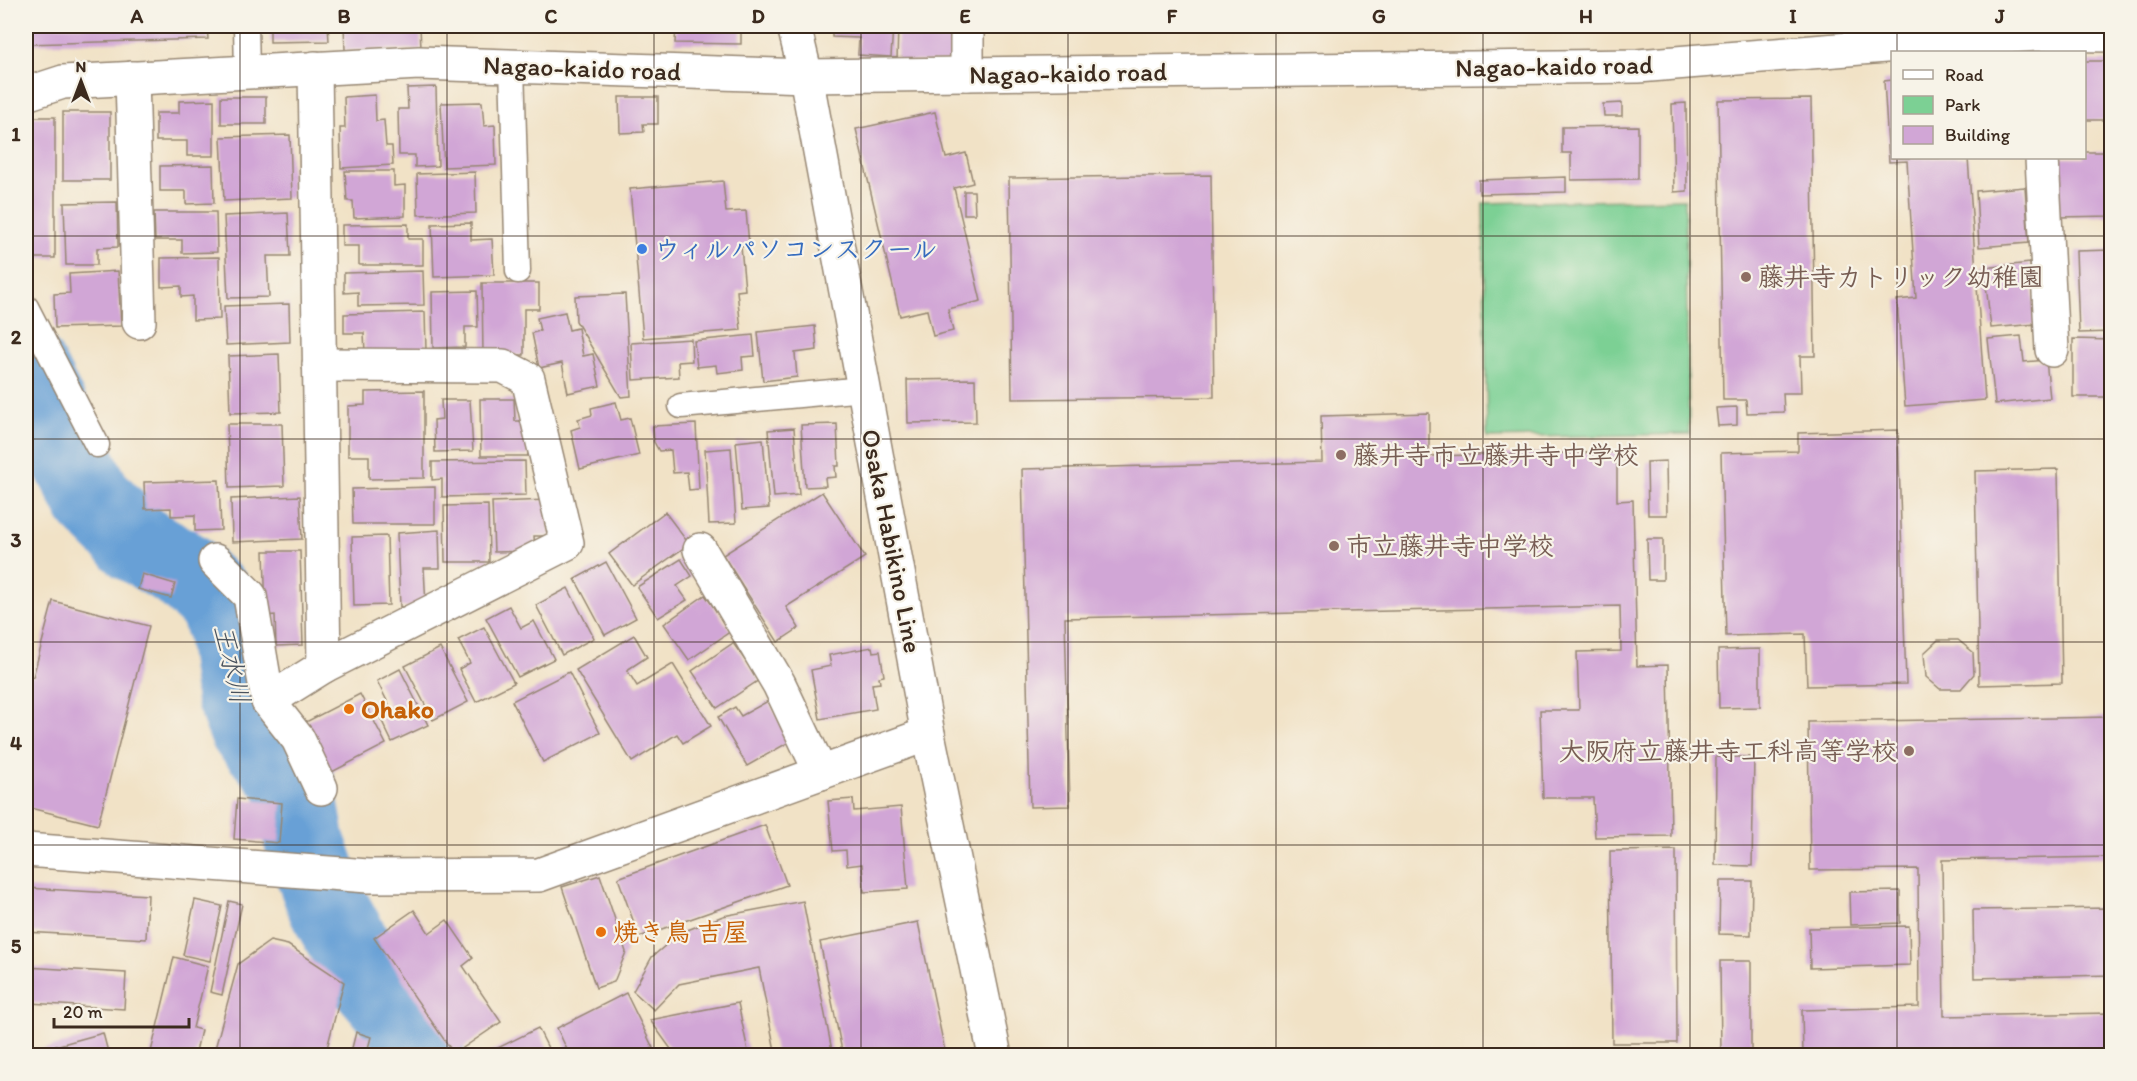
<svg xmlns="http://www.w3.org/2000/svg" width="2137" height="1081" viewBox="0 0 2137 1081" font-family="Itim,'Klee One',sans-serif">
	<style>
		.green { fill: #7cd094; stroke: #5c7d59; stroke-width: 1.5 }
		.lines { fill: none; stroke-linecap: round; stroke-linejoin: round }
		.river { stroke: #67a0d6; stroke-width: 81 }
		.building { fill: #d1a6d6 }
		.service-casing { stroke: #968672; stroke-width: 27 }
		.minor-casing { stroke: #968672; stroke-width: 36 }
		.secondary-casing { stroke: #968672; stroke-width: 36 }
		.service { stroke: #fff; stroke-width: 24 }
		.minor { stroke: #fff; stroke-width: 33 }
		.secondary { stroke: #fff; stroke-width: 33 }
		.grid { fill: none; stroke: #3b2a1e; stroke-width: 1.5; stroke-opacity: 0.55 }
		.shop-dot { fill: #3f7fe0; stroke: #f7f3e8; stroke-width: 2 }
		.education-dot { fill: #8d6e63; stroke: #f7f3e8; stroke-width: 2 }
		.food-dot { fill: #e8710a; stroke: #f7f3e8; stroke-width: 2 }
		.labels { text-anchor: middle; stroke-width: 4.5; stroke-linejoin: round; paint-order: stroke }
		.street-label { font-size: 26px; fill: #3b2a1e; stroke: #f7f3e8 }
		.shop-label { font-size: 26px; font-weight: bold; fill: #366cbe; stroke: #f7f3e8; text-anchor: start }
		.education-label { font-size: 26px; font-weight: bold; fill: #785e54; stroke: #f7f3e8; text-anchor: start }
		.food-label { font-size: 26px; font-weight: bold; fill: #c56008; stroke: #f7f3e8; text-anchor: start }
		.water-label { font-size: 27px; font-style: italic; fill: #4a535e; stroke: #f7f3e8 }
		.neatline { fill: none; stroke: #3b2a1e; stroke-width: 2 }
		.grid-label { font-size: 20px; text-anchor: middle; font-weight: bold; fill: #3b2a1e }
	</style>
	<rect width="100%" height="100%" fill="#f7f3e8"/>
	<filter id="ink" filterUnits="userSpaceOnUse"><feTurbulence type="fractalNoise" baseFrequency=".0167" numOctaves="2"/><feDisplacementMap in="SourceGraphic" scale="12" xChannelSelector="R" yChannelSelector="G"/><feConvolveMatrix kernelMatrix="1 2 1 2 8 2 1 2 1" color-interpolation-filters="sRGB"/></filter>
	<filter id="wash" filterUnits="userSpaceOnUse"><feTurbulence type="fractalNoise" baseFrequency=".008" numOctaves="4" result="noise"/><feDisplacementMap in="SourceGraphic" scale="24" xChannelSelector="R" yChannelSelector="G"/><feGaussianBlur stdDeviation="1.35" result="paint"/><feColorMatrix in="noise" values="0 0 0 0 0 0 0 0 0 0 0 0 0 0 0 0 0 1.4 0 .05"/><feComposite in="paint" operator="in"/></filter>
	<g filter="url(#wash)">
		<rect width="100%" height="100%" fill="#f1e2c6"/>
		<polygon class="green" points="1685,199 1689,434 1487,438 1483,203"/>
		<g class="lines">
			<polyline class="river" points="26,368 93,499 137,543 184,571 216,601 227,628 236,696 249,729 294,781 305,843 328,906 368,978 422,1042 424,1056"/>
		</g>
		<g id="blocks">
			<g class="building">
				<polygon points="26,26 207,26 208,39 26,44"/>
				<polygon points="270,26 328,26 329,41 270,42"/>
				<polygon points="344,26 420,26 421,49 345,50"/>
				<polygon points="676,26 741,26 741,44 675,43"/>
				<polygon points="832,26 893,26 891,57 858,55 859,38 832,37"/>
				<polygon points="898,26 958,26 958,62 897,61"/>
				<rect x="2084" y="61" width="26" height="59"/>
				<polygon points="1892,80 1892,158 1968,158 1985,400 1905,406 1897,300 1916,298 1907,161 1889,162 1884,81"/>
				<polygon points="436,87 438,166 415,167 415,155 399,155 398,109 408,109 407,88"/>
				<polygon points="375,95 376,121 384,120 386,146 392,146 393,165 341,168 340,128 345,128 344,97"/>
				<rect x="221" y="97" width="45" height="27"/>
				<polygon points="619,97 658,97 658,124 643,124 644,132 620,133"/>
				<polygon points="1811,99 1815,356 1800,356 1801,393 1783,393 1784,412 1747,413 1746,400 1723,400 1718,100"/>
				<polygon points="214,100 214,156 187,156 187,141 156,141 156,113 179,113 179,101"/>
				<polygon points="482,102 484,126 495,125 496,165 444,167 441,103"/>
				<polygon points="1622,103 1622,116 1604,116 1603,104"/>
				<polygon points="1686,103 1687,191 1674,192 1672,104"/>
				<rect x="63" y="112" width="47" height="68"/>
				<polygon points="935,112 946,158 966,153 973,183 954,188 981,301 948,309 953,331 933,336 927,310 900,316 856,129"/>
				<rect x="26" y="117" width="29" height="141"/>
				<polygon points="1638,126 1638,179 1571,180 1571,153 1562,153 1562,127"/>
				<polygon points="290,135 292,198 224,201 221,137"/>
				<polygon points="2084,152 2110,152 2111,216 2059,217 2058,158 2084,158"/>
				<polygon points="213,165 214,203 186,204 186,191 160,191 160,166"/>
				<polygon points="345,171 394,171 394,186 405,185 405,216 354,218 353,201 347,201"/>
				<polygon points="475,172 476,213 418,215 417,174"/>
				<polygon points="1211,175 1214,397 1012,399 1009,178"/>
				<polygon points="1566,177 1566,192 1479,194 1479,180"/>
				<polygon points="723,181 726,212 746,211 749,245 741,246 745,290 737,291 741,330 643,338 630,189"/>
				<polygon points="2025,187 2029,243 1979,247 1976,191"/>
				<polygon points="964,191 974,191 975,214 964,214"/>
				<polygon points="117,202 118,247 97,248 97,265 66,265 64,203"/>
				<polygon points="154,212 216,212 217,252 182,253 182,240 155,240"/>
				<polygon points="288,213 290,256 267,256 269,297 228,298 224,216"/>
				<polygon points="471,223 471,240 492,239 494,275 434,277 432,224"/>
				<polygon points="408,224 408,239 423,239 423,265 359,265 359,246 342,246 342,225"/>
				<polygon points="2112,250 2112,332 2079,333 2076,251"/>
				<polygon points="219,257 220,319 193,320 193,296 181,297 181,286 161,287 161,258"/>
				<polygon points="2030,263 2036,324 1991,328 1984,268"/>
				<polygon points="118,271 121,326 55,328 54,294 70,293 69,274"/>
				<polygon points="423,271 424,305 358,306 358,292 344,293 344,273"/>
				<polygon points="482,283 539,283 539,309 524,309 524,355 483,355"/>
				<polygon points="477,291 478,327 465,327 465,347 433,348 432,292"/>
				<polygon points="625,294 631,396 621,397 576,321 575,296"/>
				<polygon points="289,304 290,342 226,345 224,306"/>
				<polygon points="425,312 426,351 365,353 364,333 344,333 344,314"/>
				<polygon points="565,312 569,330 578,328 583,356 593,354 600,386 568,393 562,363 539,368 532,333 540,331 537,318"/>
				<polygon points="815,326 817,350 795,353 797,377 763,381 758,332"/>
				<polygon points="753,335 755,356 742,357 743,370 717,373 716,365 697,367 694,341"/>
				<polygon points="2021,336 2024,362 2046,360 2050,398 1995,404 1988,339"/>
				<polygon points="691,339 692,361 678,362 679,377 633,380 631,343"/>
				<polygon points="2073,339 2112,340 2112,397 2073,397"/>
				<polygon points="279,354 281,412 230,413 228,356"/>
				<polygon points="975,379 976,422 908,423 907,380"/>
				<polygon points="424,391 424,478 369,479 369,456 348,456 348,406 365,405 365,392"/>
				<polygon points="480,399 514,399 515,421 528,421 528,456 481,456"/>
				<polygon points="441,400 470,400 473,451 435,452 434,420 442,419"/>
				<polygon points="616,402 621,420 630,418 639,455 580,469 571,430 580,427 578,419 592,415 591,408"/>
				<polygon points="1737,407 1737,425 1718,426 1716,408"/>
				<polygon points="1429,413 1429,456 1617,452 1617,501 1633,500 1637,666 1668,665 1671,836 1595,837 1593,798 1543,798 1540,710 1579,710 1577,652 1621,651 1620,606 1065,618 1070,806 1030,807 1022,469 1322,462 1321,416"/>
				<polygon points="227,424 282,424 284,486 229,488"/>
				<polygon points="696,424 699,489 689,490 687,472 673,473 671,450 659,451 654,442 653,426"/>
				<polygon points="837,424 839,466 835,466 836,477 825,478 826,486 805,487 801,425"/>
				<polygon points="794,428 799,495 774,497 768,430"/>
				<polygon points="1898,430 1906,684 1807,686 1805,634 1726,636 1721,453 1798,451 1798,433"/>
				<polygon points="763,439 769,508 742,510 736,442"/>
				<polygon points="731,448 736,523 709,524 705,450"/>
				<polygon points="525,461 526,495 442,497 442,479 432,480 432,462"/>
				<polygon points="1666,461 1667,515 1648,515 1647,462"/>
				<polygon points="2058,469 2062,683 1979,685 1975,471"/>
				<polygon points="219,480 221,530 195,531 195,515 171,516 171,508 145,509 144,482"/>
				<polygon points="435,487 435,524 353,524 352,489"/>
				<polygon points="822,492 865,557 786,607 799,628 778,642 723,555"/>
				<polygon points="300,496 302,539 232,542 231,499"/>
				<polygon points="548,500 550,536 534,536 535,551 494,552 492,502"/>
				<polygon points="488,505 489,562 445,562 444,506"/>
				<polygon points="665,512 689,544 632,585 609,554"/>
				<polygon points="439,530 440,568 424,568 426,606 400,607 397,533"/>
				<polygon points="387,536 389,605 354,606 352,537"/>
				<polygon points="1647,539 1663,539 1663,580 1648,580"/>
				<polygon points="264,551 300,551 303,645 276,646 275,615 266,616"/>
				<polygon points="681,559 692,576 677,586 687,600 658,618 637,587"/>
				<polygon points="606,562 636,618 605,635 575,579"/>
				<polygon points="142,574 175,584 171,598 138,589"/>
				<polygon points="568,588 594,638 562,655 536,605"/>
				<polygon points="705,595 731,631 689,660 664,624"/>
				<polygon points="53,601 149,626 98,825 26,807 26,675 33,677"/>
				<polygon points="509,606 521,628 534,621 554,659 518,677 486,618"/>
				<polygon points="484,627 514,683 476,702 459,669 470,663 458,640"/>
				<polygon points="634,635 647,657 627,670 637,686 673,664 711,726 683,743 677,734 632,762 576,670"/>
				<polygon points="1938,640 1958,640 1973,652 1974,674 1961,689 1940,689 1926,677 1924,653"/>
				<polygon points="733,643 759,680 717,708 692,671"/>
				<polygon points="872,647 873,652 880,651 884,676 879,677 880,683 872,684 876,709 820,719 811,670 831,666 829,655"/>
				<polygon points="440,648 468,702 433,720 405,666"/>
				<polygon points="1760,649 1760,707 1719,708 1718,650"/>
				<polygon points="400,669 428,725 392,742 379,715 391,709 377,681"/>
				<polygon points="569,672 600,733 543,762 512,701"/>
				<polygon points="360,694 386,744 328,774 302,724"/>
				<polygon points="768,701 791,741 747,766 718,717 735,707 741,716"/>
				<polygon points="2112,717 2112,857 1942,860 1944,1016 2112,1013 2112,1056 1803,1056 1802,1010 1919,1007 1918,869 1810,870 1808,722"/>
				<polygon points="1716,757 1754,757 1752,866 1715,865"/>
				<polygon points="237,799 282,803 279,843 234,839"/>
				<polygon points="853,799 854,811 901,807 908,889 864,892 862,864 847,866 846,850 833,851 828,801"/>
				<polygon points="765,825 787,885 639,937 618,878"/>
				<polygon points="1676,850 1677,1043 1612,1043 1610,851"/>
				<polygon points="600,875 626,952 614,982 596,988 562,887"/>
				<polygon points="1720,881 1752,881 1751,935 1719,934"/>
				<polygon points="26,888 148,895 146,939 26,932"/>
				<polygon points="1900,891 1900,923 1850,925 1849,892"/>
				<polygon points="195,900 222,906 210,961 183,955"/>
				<polygon points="229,901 242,904 222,995 210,992"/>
				<polygon points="803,901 833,1056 776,1056 759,968 679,984 654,1010 633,991 652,957 680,933 723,916"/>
				<polygon points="2112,908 2112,975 1974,978 1973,910"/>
				<polygon points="414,910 429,933 447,920 473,958 463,966 501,1022 454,1054 374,938"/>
				<polygon points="918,922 946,1056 843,1056 820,942"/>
				<polygon points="1909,926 1910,965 1810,968 1809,928"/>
				<polygon points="270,941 288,945 344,982 325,1056 213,1056 238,964"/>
				<polygon points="174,957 208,966 193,1028 201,1030 195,1056 150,1056"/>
				<polygon points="1720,961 1751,961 1751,1056 1721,1056"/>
				<polygon points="26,967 126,973 124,1009 30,1003 27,1041 26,1040"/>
				<polygon points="626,993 653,1048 637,1056 570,1056 557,1028"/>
				<polygon points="738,1003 749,1056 676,1056 650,1020"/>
				<polygon points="538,1028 552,1056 482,1056"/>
				<polygon points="356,1032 371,1037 366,1056 350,1056"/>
				<polygon points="103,1033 109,1056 26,1056 26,1054"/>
			</g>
		</g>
	</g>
	<g filter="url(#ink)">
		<use href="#blocks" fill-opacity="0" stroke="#968672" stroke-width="1.5"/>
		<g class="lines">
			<g class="service-casing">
				<g id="service">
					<polyline points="246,26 247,72"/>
					<polyline points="512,66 518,271"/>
					<polyline points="26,307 97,445"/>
					<polyline points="681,406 864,389"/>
				</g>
			</g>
			<g class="minor-casing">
				<g id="minor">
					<polyline points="315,68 324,666"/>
					<polyline points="967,74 967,26"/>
					<polyline points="132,78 139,322"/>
					<polyline points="26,94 63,82 419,63 806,76 1638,66 2036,34 2112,35"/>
					<polyline points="2042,158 2052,350"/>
					<polyline points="700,550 779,684 821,773"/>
					<polyline points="215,561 250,596 268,701 298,739 321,788"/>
					<polyline points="268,701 324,666 567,543 528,379 503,366 319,365"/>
					<polyline points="26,850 368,876 539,875 928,734"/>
				</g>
			</g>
			<g class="secondary-casing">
				<polyline id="secondary" points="794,26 806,76 928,734 995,1056"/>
			</g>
			<use href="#service" class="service"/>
			<use href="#minor" class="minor"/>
			<use href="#secondary" class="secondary"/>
		</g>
	</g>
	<path class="grid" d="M240,26v1030M447,26v1030M654,26v1030M861,26v1030M1068,26v1030M1276,26v1030M1483,26v1030M1690,26v1030M1897,26v26M1897,158v898M26,236h2086M26,439h2086M26,642h2086M26,845h2086"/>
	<circle class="shop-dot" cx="642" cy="249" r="6"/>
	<g class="education-dot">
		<circle cx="1746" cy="277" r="6"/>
		<circle cx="1341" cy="455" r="6"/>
		<circle cx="1334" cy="546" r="6"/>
		<circle cx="1909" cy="751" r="6"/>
	</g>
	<g class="food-dot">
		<circle cx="349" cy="709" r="6"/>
		<circle cx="601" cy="932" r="6"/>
	</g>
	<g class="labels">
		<g class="street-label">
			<text transform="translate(1554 66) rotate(-1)" y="9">Nagao-kaido road</text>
			<text transform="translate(582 68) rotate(2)" y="9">Nagao-kaido road</text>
			<text transform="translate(1068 73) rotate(-1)" y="9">Nagao-kaido road</text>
			<text transform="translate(892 541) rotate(79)" y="9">Osaka Habikino Line</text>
		</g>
		<g class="shop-label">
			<text x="654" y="258">ウィルパソコンスクール</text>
		</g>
		<g class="education-label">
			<text x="1758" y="286">藤井寺カトリック幼稚園</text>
			<text x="1353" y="464">藤井寺市立藤井寺中学校</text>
			<text x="1346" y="555">市立藤井寺中学校</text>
			<text x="1897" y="760" text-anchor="end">大阪府立藤井寺工科高等学校</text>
		</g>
		<g class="food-label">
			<text x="361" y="718">Ohako</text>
			<text x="613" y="941">焼き鳥 吉屋</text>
		</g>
		<g class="water-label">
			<text transform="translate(232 664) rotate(77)" y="9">王水川</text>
		</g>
	</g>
	<rect width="2137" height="1081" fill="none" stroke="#f7f3e8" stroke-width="66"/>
	<rect x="1891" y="51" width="195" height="108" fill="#f7f3e8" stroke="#aca397" stroke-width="1.5"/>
	<rect x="1903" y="70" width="30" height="9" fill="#ffffff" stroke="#aca397" stroke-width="1.5"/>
	<text x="1945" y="81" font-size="18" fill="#3b2a1e">Road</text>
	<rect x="1903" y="96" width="30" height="18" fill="#7cd094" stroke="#aca397" stroke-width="1.5"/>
	<text x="1945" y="111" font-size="18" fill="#3b2a1e">Park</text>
	<rect x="1903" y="126" width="30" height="18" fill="#d1a6d6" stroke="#aca397" stroke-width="1.5"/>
	<text x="1945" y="141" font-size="18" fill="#3b2a1e">Building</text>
	<g transform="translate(81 81)" stroke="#f7f3e8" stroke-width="4.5" paint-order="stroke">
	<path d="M0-4.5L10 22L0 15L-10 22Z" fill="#3b2a1e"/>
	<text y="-9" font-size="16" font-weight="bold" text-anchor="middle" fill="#3b2a1e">N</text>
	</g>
	<path d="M54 1018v9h135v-9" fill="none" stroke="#3b2a1e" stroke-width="3"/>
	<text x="63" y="1018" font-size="18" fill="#3b2a1e" stroke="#f7f3e8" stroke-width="4.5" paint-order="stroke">20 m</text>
	<rect x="33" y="33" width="2071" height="1015" class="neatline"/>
	<g class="grid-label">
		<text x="137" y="23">A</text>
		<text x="344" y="23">B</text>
		<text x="551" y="23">C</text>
		<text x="758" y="23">D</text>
		<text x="965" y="23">E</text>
		<text x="1172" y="23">F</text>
		<text x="1379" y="23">G</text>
		<text x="1586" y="23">H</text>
		<text x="1793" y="23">I</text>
		<text x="2000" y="23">J</text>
		<text x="16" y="141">1</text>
		<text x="16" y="344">2</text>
		<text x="16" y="547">3</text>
		<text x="16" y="750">4</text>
		<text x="16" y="953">5</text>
	</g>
</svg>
